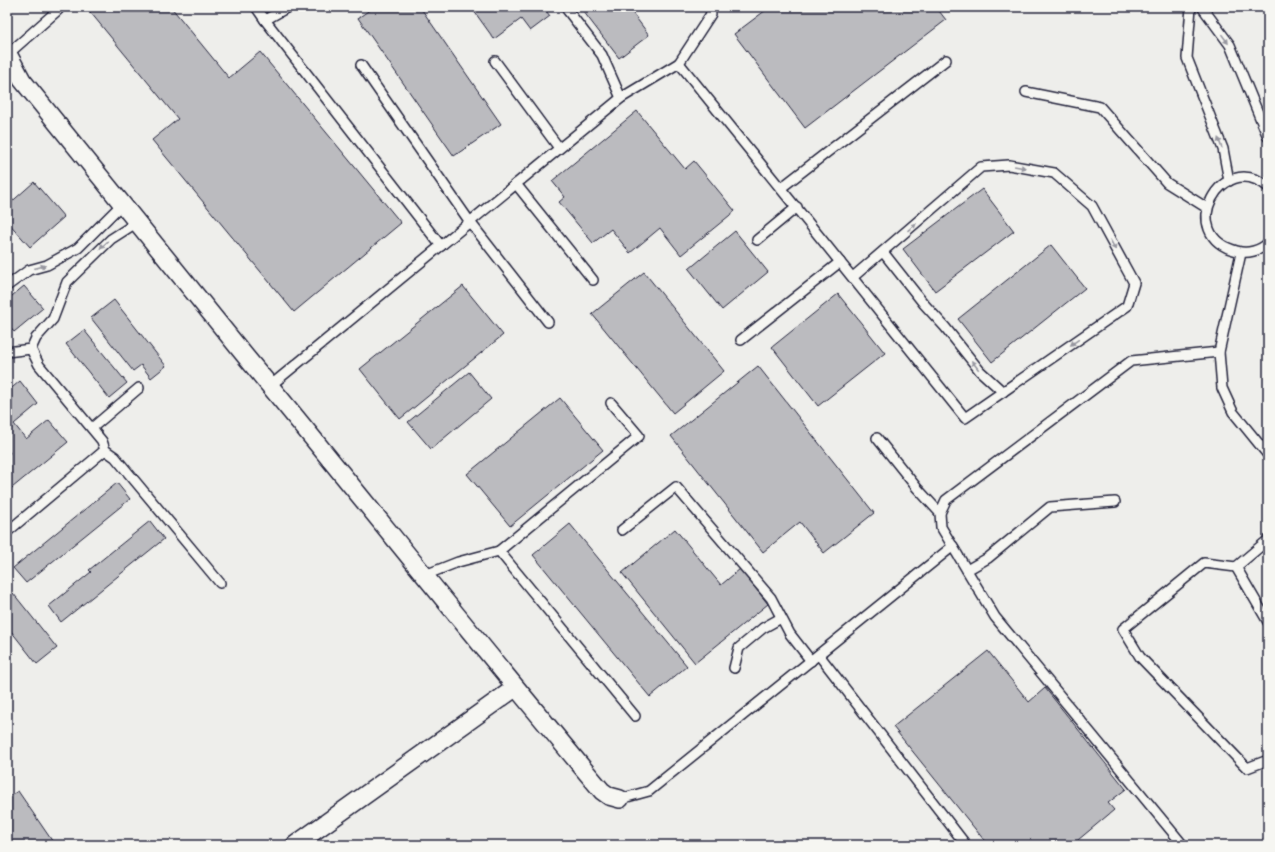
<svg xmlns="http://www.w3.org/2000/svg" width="1275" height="852" viewBox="0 0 1275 852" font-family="Mynerve,sans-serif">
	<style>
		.building { fill: #bbbbbf; stroke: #22223b }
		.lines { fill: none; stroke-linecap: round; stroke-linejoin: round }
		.service-casing { stroke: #22223b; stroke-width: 12 }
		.minor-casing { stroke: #22223b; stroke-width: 20 }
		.service { stroke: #f6f6f2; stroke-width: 9 }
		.minor { stroke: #f6f6f2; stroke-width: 17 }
		.oneway { fill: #9797a0 }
	</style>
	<rect width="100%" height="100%" fill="#eeeeeb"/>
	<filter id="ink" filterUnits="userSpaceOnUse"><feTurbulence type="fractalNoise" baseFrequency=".025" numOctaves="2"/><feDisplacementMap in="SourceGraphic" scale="8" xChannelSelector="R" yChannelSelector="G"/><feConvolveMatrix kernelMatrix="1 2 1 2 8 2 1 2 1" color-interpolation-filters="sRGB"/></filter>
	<g filter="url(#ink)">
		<g class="building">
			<polygon points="86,7 171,7 229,78 260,52 401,223 294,312 152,140 178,119"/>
			<polygon points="374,7 420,7 501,124 454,156 358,18"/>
			<polygon points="471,7 543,7 550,16 530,31 521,19 494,39"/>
			<polygon points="580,7 628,7 649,35 619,58"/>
			<polygon points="770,7 936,7 946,20 805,128 734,34"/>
			<polygon points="637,111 685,169 694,161 735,211 681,255 660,228 630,253 611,229 593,243 559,202 565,197 552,181"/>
			<polygon points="34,182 64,217 30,247 7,221 7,206"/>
			<polygon points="982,189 1014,231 935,291 903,249"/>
			<polygon points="735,231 768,272 722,310 689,269"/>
			<polygon points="1051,245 1085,288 992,362 958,319"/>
			<polygon points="644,272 724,371 673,413 592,314"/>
			<polygon points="24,286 43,308 14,332 7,324 7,300"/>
			<polygon points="463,286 503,335 400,419 360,369"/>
			<polygon points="838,294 885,353 818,406 772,347"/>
			<polygon points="114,300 166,366 151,378 141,365 133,371 91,318"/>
			<polygon points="84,330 127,383 109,398 66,344"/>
			<polygon points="758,366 874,513 824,553 800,522 763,552 671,436"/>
			<polygon points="469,372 491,399 431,449 408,422"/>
			<polygon points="20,381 38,404 14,424 26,439 49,420 68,442 7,492 7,455 10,453 7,449 7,392"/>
			<polygon points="560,398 603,450 510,526 467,474"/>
			<polygon points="117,483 130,499 26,583 13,568"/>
			<polygon points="150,521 164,539 61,622 49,606 91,572 89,570"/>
			<polygon points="570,524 687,666 650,697 533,555"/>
			<polygon points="675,529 721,585 740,569 768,604 695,663 622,573"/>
			<polygon points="13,593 57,648 37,664 7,626 7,597"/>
			<polygon points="988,651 1029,702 1045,688 1126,789 1108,803 1114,810 1072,845 988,845 893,727"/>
			<polygon points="18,791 55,845 7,845 7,798"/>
		</g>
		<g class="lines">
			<g class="service-casing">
				<g id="service">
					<polyline points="256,7 265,20 441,246"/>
					<polyline points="565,7 602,55 621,98"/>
					<polyline points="1191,7 1187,58 1223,149 1229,181"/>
					<polyline points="1202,7 1230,45 1268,137"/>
					<polyline points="265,20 288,7"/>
					<polyline points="8,54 58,10"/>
					<polyline points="495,61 559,148"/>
					<polyline points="679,63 711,14 710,7"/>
					<polyline points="361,65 470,222 548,322"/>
					<polyline points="1026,92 1100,107 1167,183 1207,208"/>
					<polyline points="516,184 593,280"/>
					<path d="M1268,187c-47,-39 -93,49 -31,64 10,3 23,0 31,-8"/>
					<polyline points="781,188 946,60"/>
					<polyline points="757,240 797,207"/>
					<polyline points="883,252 924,304 945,327 980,371 1003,392"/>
					<polyline points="1241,253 1219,352 1222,388 1233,412 1268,455"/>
					<polyline points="7,286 29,270 47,265 78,248 122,204"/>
					<polyline points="741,340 840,262"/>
					<polyline points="31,349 36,338 53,319 67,282 111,239 136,223"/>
					<polyline points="7,352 31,349"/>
					<path d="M270,386l246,-202 105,-86 58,-35c96,118 191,236 286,355l162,-112 7,-23 -42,-77 -38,-33 -45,-8 -28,2 -128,110"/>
					<polyline points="92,428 139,388"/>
					<polyline points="877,438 917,488 940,513"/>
					<polyline points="105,450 115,457 220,583"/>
					<polyline points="622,530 676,487 771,598 790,634 811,661"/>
					<polyline points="7,532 105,450 102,441 39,365 31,349"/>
					<polyline points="1268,540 1236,567 1204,563 1123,629 1140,657 1247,768 1268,760"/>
					<polyline points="499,551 639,436 611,403"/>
					<polyline points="1236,567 1268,622"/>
					<polyline points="967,570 988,558 1050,507 1115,502"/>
					<polyline points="425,575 458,562 499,551 635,716"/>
					<polyline points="819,655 966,845"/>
					<polyline points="734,668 739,648 763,628 781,618"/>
					<polyline points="620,799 649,791 953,546"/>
					<polyline points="1183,845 995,617 941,527 940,513 946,500 1131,361 1219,352"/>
				</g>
			</g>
			<g class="minor-casing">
				<g id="minor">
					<path d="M7,52l15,28 224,277 24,29c111,135 220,272 332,405l7,5 11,3"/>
					<polyline points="295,845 515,688"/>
				</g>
			</g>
			<use href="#service" class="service"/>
			<use href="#minor" class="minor"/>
		</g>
		<defs><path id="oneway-solid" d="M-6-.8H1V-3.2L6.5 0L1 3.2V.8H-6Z"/></defs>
		<g class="oneway">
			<use href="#oneway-solid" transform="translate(1225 39) rotate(54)"/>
			<use href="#oneway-solid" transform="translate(1220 143) rotate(-110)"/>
			<use href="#oneway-solid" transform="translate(1020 167) rotate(10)"/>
			<use href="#oneway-solid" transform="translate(912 227) rotate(-41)"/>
			<use href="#oneway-solid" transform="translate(104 245) rotate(137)"/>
			<use href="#oneway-solid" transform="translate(1113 245) rotate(61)"/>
			<use href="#oneway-solid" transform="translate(40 267) rotate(-15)"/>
			<use href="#oneway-solid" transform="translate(1075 342) rotate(145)"/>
			<use href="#oneway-solid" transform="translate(975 365) rotate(-128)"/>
		</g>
	</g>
	<rect width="1275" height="852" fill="none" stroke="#f6f6f2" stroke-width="24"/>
	<rect x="12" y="12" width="1251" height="828" fill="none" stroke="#22223b" stroke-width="1.5" filter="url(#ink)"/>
</svg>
